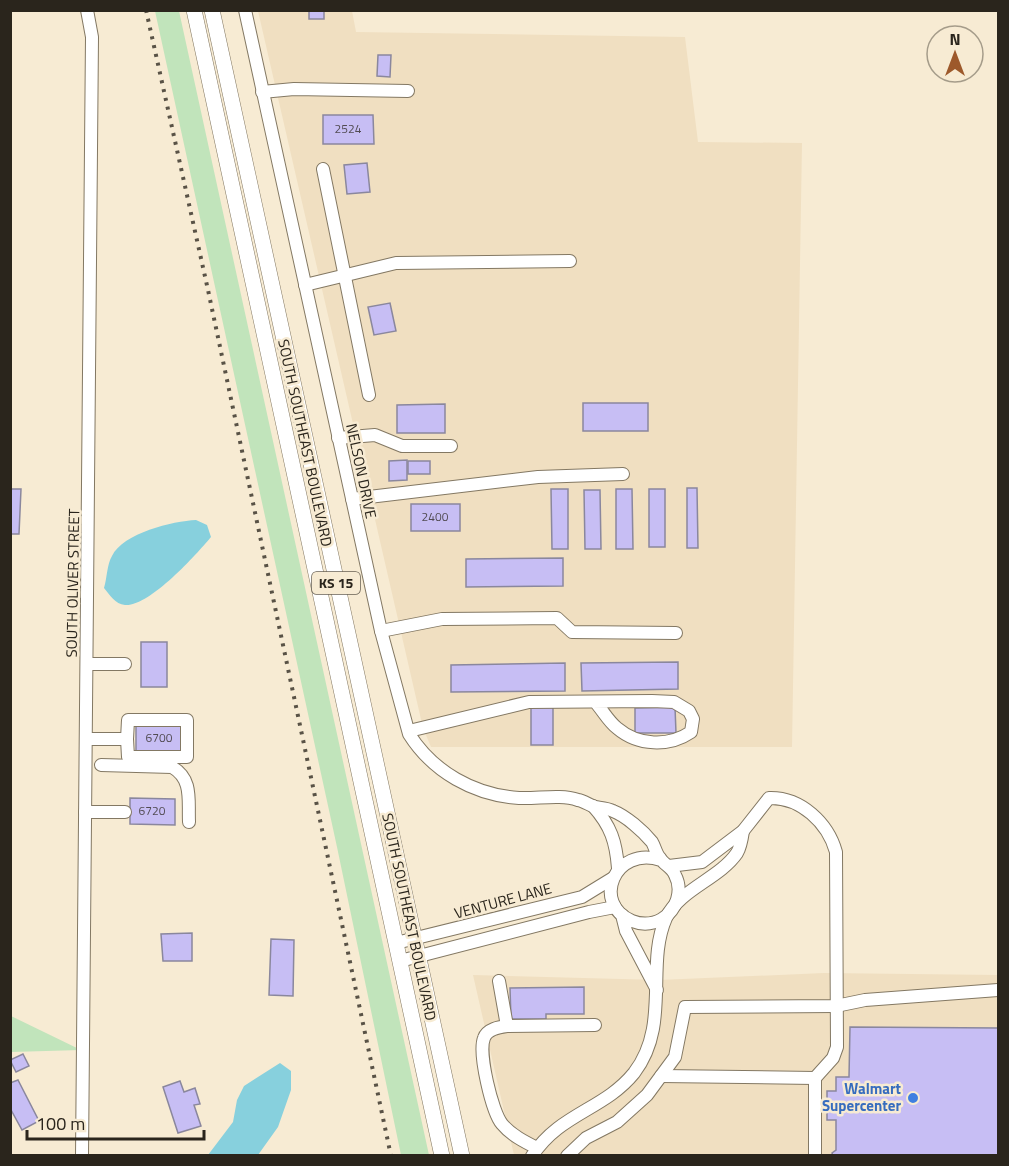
<svg xmlns="http://www.w3.org/2000/svg" width="1009" height="1166" viewBox="0 0 1009 1166" font-family="'Titillium Web',sans-serif">
	<style>
		.built { fill: #f0dfc1 }
		.green { fill: #c1e4bb }
		.water { fill: #87d0dd }
		.building { fill: #c7bef4; stroke: #8a879d; stroke-width: 1.5 }
		.lines { fill: none; stroke-linecap: round; stroke-linejoin: round }
		.minor-casing { stroke: #837863; stroke-width: 14 }
		.major-casing { stroke: #837863; stroke-width: 16 }
		.minor { stroke: #fff; stroke-width: 12 }
		.major { stroke: #fff; stroke-width: 15 }
		.rail { stroke: #595246; stroke-width: 4; stroke-dasharray: 3 6; stroke-linecap: butt }
		.shop-dot { fill: #3f7fe0; stroke: #f7ebd3; stroke-width: 2 }
		.labels { text-anchor: middle; stroke-width: 5; stroke-linejoin: round; paint-order: stroke }
		.number-label { font-size: 12px; fill: #514b52 }
		.shield { fill: #f7ebd3; stroke: #686053; stroke-width: 1.5 }
		.shield-label { font-size: 14px; font-weight: bold; fill: #2a251c }
		.street-label { font-size: 15px; fill: #2a251c; stroke: #f7ebd3 }
		.shop-label { font-size: 15px; font-weight: bold; fill: #366cbe; stroke: #f7ebd3; text-anchor: end }
	</style>
	<rect width="100%" height="100%" fill="#f7ebd3"/>
	<g class="built">
		<polygon points="258,11 352,11 356,32 685,37 698,142 802,143 792,747 431,747 423,728"/>
		<polygon points="824,973 998,975 998,1155 514,1155 473,975 659,980"/>
	</g>
	<g class="green">
		<polygon points="155,11 179,11 429,1155 401,1155 337,847"/>
		<polygon points="11,1016 81,1050 11,1052"/>
	</g>
	<g class="water">
		<path d="M196,520l11,5 4,12c-15,18 -62,70 -86,68 -10,-1 -15,-10 -21,-17 3,-10 3,-24 8,-32 11,-23 61,-35 84,-36z"/>
		<polygon points="280,1063 291,1071 291,1090 278,1127 258,1155 208,1155 233,1122 237,1100 244,1086"/>
	</g>
	<g class="building">
		<rect x="309" y="10" width="15" height="9"/>
		<polygon points="378,55 391,55 390,77 377,76"/>
		<polygon points="323,115 373,115 374,144 323,144"/>
		<polygon points="367,163 370,192 347,194 344,165"/>
		<polygon points="390,303 396,331 374,335 368,307"/>
		<rect x="583" y="403" width="65" height="28"/>
		<polygon points="445,404 445,433 397,433 397,405"/>
		<polygon points="407,460 407,480 389,481 389,461"/>
		<rect x="408" y="461" width="22" height="13"/>
		<polygon points="687,488 697,488 698,548 687,548"/>
		<polygon points="10,489 21,489 19,534 10,534"/>
		<polygon points="551,489 568,489 568,549 552,549"/>
		<polygon points="616,489 632,489 633,549 616,549"/>
		<rect x="649" y="489" width="16" height="58"/>
		<polygon points="584,490 600,490 601,549 585,549"/>
		<rect x="411" y="504" width="49" height="27"/>
		<polygon points="563,558 563,586 466,587 466,559"/>
		<rect x="141" y="642" width="26" height="45"/>
		<polygon points="678,662 678,689 582,691 581,663"/>
		<polygon points="565,663 565,691 451,692 451,665"/>
		<rect x="531" y="707" width="22" height="38"/>
		<polygon points="675,707 676,733 635,733 635,708"/>
		<rect x="136" y="725" width="45" height="26"/>
		<polygon points="130,798 175,799 175,825 130,824"/>
		<polygon points="192,933 192,961 163,961 161,934"/>
		<polygon points="271,939 294,940 293,996 269,995"/>
		<polygon points="584,987 584,1014 546,1014 546,1019 511,1019 510,988"/>
		<polygon points="850,1027 998,1028 998,1156 833,1156 832,1153 836,1150 836,1120 827,1120 827,1091 836,1091 836,1077 849,1077"/>
		<polygon points="23,1054 29,1066 16,1072 10,1060"/>
		<polygon points="18,1080 39,1121 22,1130 10,1108 10,1083"/>
		<polygon points="180,1081 184,1092 195,1088 200,1104 194,1105 201,1126 178,1133 163,1087"/>
	</g>
	<g class="lines">
		<g class="minor-casing">
			<g id="minor">
				<path d="M245,10l136,621 28,103c24,38 65,61 110,64 19,1 41,-4 59,2 6,1 11,5 17,7 6,1 12,1 18,4 13,5 30,20 39,31 3,5 4,12 8,16 4,7 12,9 15,17 8,15 2,35 -13,44 -9,5 -20,6 -30,2 -41,-17 -18,-76 29,-61"/>
				<polyline points="262,92 294,89 408,91"/>
				<polyline points="323,169 369,395"/>
				<polyline points="305,285 396,263 570,261"/>
				<polyline points="338,438 375,435 402,446 451,446"/>
				<polyline points="352,499 538,477 623,474"/>
				<polyline points="381,631 442,619 557,618 572,632 676,633"/>
				<polyline points="87,664 125,664"/>
				<path d="M409,731l120,-29 123,-1 22,1 15,9 4,8 -2,13c-22,15 -53,14 -74,-4 -8,-6 -14,-17 -21,-25"/>
				<polyline points="86,739 127,739 128,720 187,720 187,757 128,757 127,739"/>
				<path d="M101,765l71,2c21,12 16,33 17,55"/>
				<path d="M593,806c18,20 23,36 25,62"/>
				<polyline points="85,812 125,812"/>
				<path d="M669,866l33,-4 41,-31 26,-33c32,-1 59,25 67,54l1,195 -4,11 -18,20v78"/>
				<polyline points="622,915 626,931 657,990"/>
				<polyline points="396,943 582,897 613,878"/>
				<polyline points="400,961 589,912 615,907"/>
				<polyline points="499,981 507,1026 595,1025"/>
				<path d="M507,1026c-8,1 -20,3 -23,12 -6,15 8,74 18,86 9,11 23,18 35,24"/>
				<polyline points="661,1076 815,1078"/>
				<polyline points="82,1156 92,37 87,10"/>
				<path d="M532,1156c28,-43 72,-46 102,-83 37,-48 11,-108 32,-155 14,-29 53,-39 71,-65 3,-5 5,-15 6,-22"/>
				<polyline points="567,1156 586,1138 617,1122 647,1095 675,1057 685,1007 836,1006 865,1000 998,990"/>
			</g>
		</g>
		<g class="major-casing">
			<g id="major">
				<polyline points="194,10 442,1156"/>
				<polyline points="212,10 462,1156"/>
			</g>
		</g>
		<use href="#minor" class="minor"/>
		<use href="#major" class="major"/>
		<polyline class="rail" points="146,10 208,290 391,1156"/>
	</g>
	<circle class="shop-dot" cx="913" cy="1098" r="6"/>
	<g class="labels">
		<g class="number-label">
			<text x="348" y="133">2524</text>
			<text x="435" y="521">2400</text>
			<text x="159" y="742">6700</text>
			<text x="152" y="815">6720</text>
		</g>
		<rect class="shield" x="312" y="572" width="48" height="22" rx="4.5"/>
		<g class="shield-label">
			<text x="336" y="588">KS 15</text>
		</g>
		<g class="street-label">
			<text transform="translate(305 443) rotate(78)" y="5">SOUTH SOUTHEAST BOULEVARD</text>
			<text transform="translate(361 471) rotate(78)" y="5">NELSON DRIVE</text>
			<text transform="translate(73 583) rotate(-89)" y="5">SOUTH OLIVER STREET</text>
			<text transform="translate(503 901) rotate(-15)" y="5">VENTURE LANE</text>
			<text transform="translate(409 917) rotate(78)" y="5">SOUTH SOUTHEAST BOULEVARD</text>
		</g>
		<g class="shop-label">
			<text x="901" y="1094">Walmart<tspan x="901" dy="17">Supercenter</tspan></text>
		</g>
	</g>
	<rect width="1009" height="1166" fill="none" stroke="#2a251c" stroke-width="24"/>
	<g transform="translate(955 54)"><circle r="28" fill="#f7ebd3" stroke="#a59c8a" stroke-width="1.5"/>
	<path d="M0-4.5L10 22L0 15L-10 22Z" fill="#9d592b"/>
	<text y="-9" font-size="16" font-weight="bold" text-anchor="middle" fill="#2a251c">N</text>
	</g>
	<path d="M27 1130v9h177v-9" fill="none" stroke="#2a251c" stroke-width="3"/>
	<text x="36" y="1130" font-size="18" fill="#2a251c" stroke="#f7ebd3" stroke-width="4.5" paint-order="stroke">100 m</text>
</svg>
